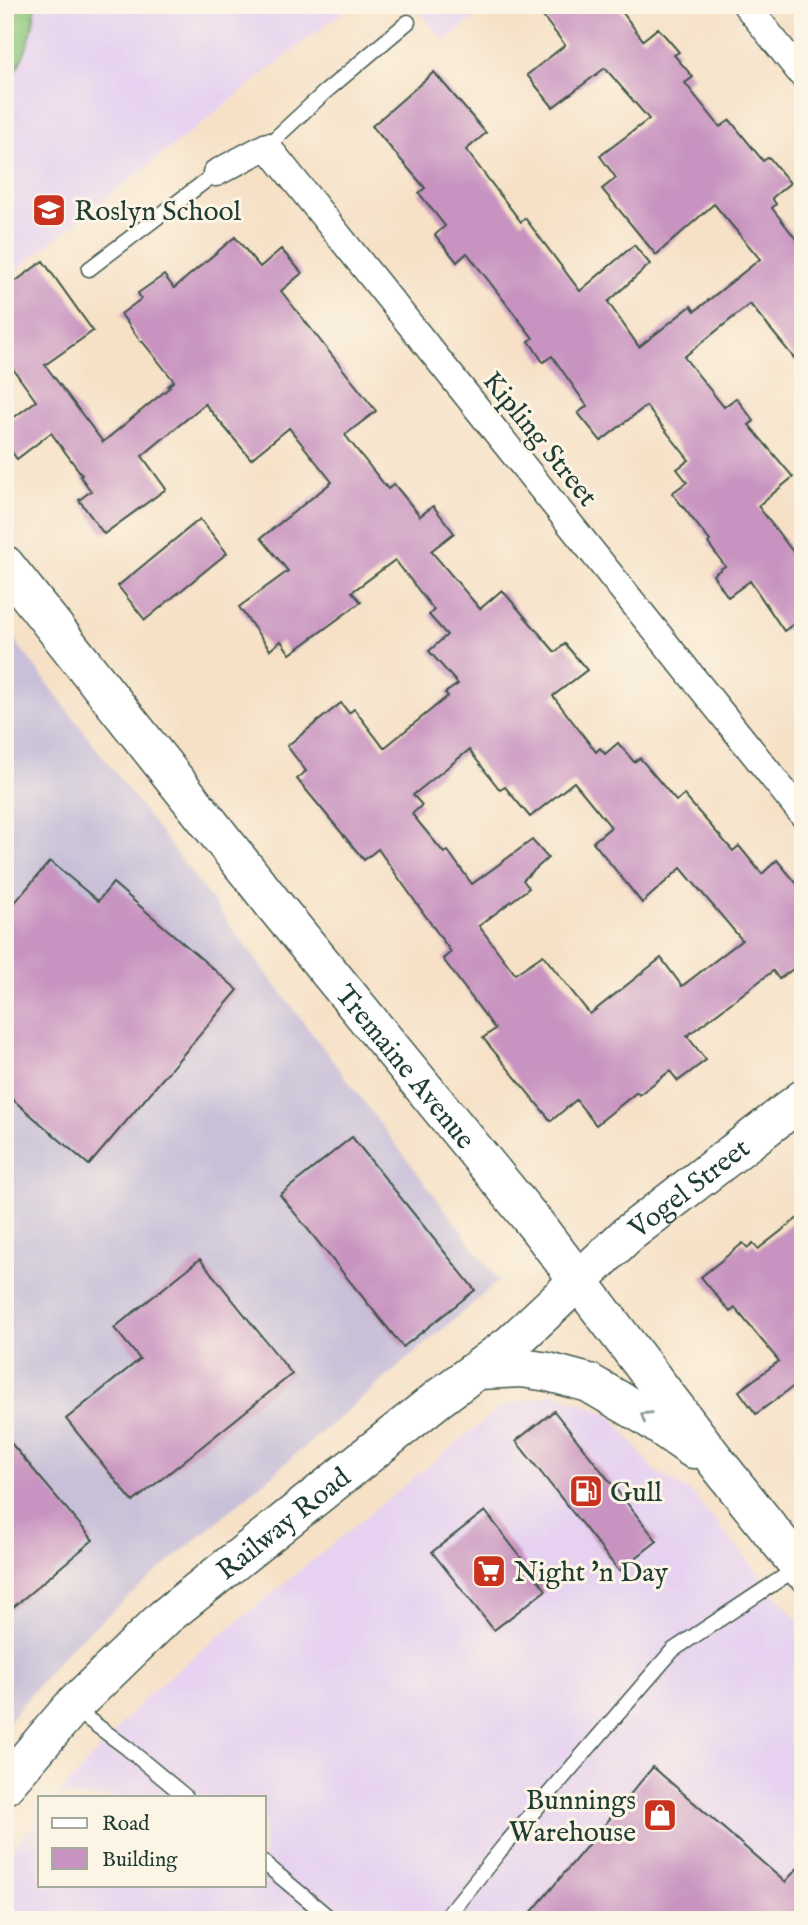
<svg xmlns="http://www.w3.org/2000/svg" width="808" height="1925" viewBox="0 0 808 1925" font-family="'IM FELL English',serif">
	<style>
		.built { fill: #e6d2f0 }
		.industrial { fill: #c8bfd8 }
		.green { fill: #8ac67b; stroke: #548258; stroke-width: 2 }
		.building { fill: #c893c0; fill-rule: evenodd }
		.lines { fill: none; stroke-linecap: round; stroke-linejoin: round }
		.service-casing { stroke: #3f564a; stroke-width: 17 }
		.minor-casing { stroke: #3f564a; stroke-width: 29 }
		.secondary-casing { stroke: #3f564a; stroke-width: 41 }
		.service { stroke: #fff; stroke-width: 14 }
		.minor { stroke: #fff; stroke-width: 26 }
		.secondary { stroke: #fff; stroke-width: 38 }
		.oneway { stroke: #8f9e9a }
		.labels { text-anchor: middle; stroke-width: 6; stroke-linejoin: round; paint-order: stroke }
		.poi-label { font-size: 28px; fill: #1f3d34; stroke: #fcf5e5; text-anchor: start }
		.street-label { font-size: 28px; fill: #1f3d34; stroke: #fcf5e5 }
	</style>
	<rect width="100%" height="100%" fill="#fcf5e5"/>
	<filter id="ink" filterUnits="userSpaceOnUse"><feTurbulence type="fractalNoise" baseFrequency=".0143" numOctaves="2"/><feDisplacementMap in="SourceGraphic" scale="14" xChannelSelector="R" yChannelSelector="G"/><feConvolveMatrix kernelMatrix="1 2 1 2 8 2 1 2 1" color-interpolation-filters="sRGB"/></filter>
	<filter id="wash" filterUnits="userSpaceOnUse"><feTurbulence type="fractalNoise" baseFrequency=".00686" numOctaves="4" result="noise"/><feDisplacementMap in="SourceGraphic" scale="28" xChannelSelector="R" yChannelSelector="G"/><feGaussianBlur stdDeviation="1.57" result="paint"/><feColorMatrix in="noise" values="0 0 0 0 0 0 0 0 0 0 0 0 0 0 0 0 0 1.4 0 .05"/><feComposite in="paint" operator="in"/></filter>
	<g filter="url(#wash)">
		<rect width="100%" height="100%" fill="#f6e1c7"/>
		<g class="built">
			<polygon points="5,5 351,5 5,279"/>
			<polygon points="415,5 490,5 444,42"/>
			<polygon points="555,1393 611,1415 655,1471 693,1494 803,1627 803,1920 5,1920 5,1857 40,1817 40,1885 264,1885 264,1797 57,1797 147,1695 502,1406"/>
		</g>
		<polygon class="industrial" points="5,627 499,1281 70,1647 5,1725"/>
		<path class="green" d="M5,5h30c-1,28 -12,59 -30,80z"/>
		<g id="blocks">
			<g class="building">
				<polygon points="534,5 617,5 643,40 658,28 679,52 674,55 693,77 685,83 720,127 730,120 763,161 769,157 790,183 772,198 776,204 772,208 803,248 803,369 750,304 684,357 724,407 736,398 754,421 749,425 793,477 758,506 803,565 803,617 784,631 750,581 728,597 713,575 725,566 708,543 710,541 672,493 687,482 677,469 689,460 646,406 601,441 578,413 587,406 552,356 543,362 529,341 533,338 467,253 457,262 435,235 445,226 419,193 425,188 372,126 434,72 486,133 466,150 521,222 525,218 580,291 634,245 650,264 608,302 639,347 691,306 695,311 760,259 714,204 656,255 602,189 616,178 600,156 649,119 605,68 553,107 527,75 565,45"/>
				<path d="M235,237l25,30 21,-18 21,24 -21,18 95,120 -31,24 43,54 6,-5 26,32 13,-10 21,27 -23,18 49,58 22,-19 53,62 10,-8 22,26 -34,26 43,56 4,-4 5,6 13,-11 16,19 6,-4 36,43 8,-6 49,56 6,-5 23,28 15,-14 26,31v71l-24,17 -6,-8 -86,65 19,24 -28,21 -8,-10 -31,24 -2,-3 -41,33 -20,-25 -25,21 -68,-83 12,-9 -52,-70 8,-7 -73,-103 -14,11 -67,-81 9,-8 -19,-25 54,-43 8,10 5,-4 30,39 64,-52 -3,-3 13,-9 -29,-33 18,-16 -18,-20 5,-5 -39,-50 -43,32 9,10 -71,52 -9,-13 -11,9 -31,-43 49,-36 -27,-33 71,-56 -43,-54 -38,31 -46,-55 -63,52 24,33 -62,45 -25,-34 12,-9 -11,-15 2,-1 -31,-42 -34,26 -12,-16v-19l31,-23 -31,-43v-69l38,-28 50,70 -48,34 58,77 67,-55 -2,-1 6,-5 -32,-40 -1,1 -20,-28 20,-15 -3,-6 26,-18 10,13zM469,750l31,40 5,-3 25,30 44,-35 37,45 -18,15 49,61 39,-35 61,72 -60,46 -21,-28 -71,56 -47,-59 -28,19 -36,-48 50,-38 -6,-8 25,-22 -16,-18 -60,44 -24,-33 -4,2 -32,-39 10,-9 -9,-10z"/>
				<polygon points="200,519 227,553 145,620 118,586"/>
				<polygon points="50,861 98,901 113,883 238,990 89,1165 5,1093 5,914"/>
				<polygon points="352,1137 475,1290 403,1347 280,1195"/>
				<polygon points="803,1214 803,1388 798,1383 756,1414 739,1391 779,1361 735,1308 730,1312 701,1277 743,1243 748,1248 753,1243 758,1249"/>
				<polygon points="200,1259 292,1374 133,1502 66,1419 140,1359 114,1328"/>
				<polygon points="554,1411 657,1541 619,1571 516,1441"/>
				<polygon points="5,1436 93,1540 5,1614"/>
				<polygon points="485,1511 546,1590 494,1630 432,1552"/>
				<polygon points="653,1767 785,1882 803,1862 803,1920 525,1920"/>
			</g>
		</g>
	</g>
	<g filter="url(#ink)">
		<use href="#blocks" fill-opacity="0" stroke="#3f564a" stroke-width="2"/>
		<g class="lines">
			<g class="service-casing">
				<g id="service">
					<polyline points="267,146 324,93 408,22"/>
					<polyline points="89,269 216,173"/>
					<polyline points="73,1708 127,1748 186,1797"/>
					<polyline points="264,1863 332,1920"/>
					<polyline points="444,1920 503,1847 673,1650 797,1568"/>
				</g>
			</g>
			<g class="minor-casing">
				<g id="minor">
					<polyline points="746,5 803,76"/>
					<polyline points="216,173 267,146 803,815"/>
				</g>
			</g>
			<g class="secondary-casing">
				<g id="secondary">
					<path id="s1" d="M5,565l270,341 261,319 186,244 81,102"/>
					<polyline points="478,1370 522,1368 548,1372 589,1383 644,1415 693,1449"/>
					<path id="s2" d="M5,1785l67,-78 93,-90 274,-219 72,-54 117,-110 175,-135"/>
				</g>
			</g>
			<use href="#service" class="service"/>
			<use href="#minor" class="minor"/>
			<use href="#secondary" class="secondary"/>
		</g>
		<defs><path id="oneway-chevron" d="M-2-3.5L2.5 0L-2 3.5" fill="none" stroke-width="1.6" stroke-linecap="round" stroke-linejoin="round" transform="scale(1.75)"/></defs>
		<use class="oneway" href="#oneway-chevron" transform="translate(645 1416) rotate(-147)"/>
	</g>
	<defs>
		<g id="school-square" transform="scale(1.75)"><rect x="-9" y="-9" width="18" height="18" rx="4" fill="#c8321e" stroke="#fcf5e5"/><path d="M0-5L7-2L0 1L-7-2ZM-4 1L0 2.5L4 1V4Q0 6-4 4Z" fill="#fff"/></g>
		<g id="fuel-square" transform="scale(1.75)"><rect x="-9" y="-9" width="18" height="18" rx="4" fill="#c8321e" stroke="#fcf5e5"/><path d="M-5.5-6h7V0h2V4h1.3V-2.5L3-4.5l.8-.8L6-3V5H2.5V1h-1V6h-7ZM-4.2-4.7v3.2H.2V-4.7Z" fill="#fff"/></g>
		<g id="supermarket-square" transform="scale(1.75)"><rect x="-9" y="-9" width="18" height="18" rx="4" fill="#c8321e" stroke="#fcf5e5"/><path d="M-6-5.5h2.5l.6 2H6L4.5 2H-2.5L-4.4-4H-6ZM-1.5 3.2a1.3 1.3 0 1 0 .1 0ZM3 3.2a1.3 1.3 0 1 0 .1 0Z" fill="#fff"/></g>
		<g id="shop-square" transform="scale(1.75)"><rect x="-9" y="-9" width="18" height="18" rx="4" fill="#c8321e" stroke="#fcf5e5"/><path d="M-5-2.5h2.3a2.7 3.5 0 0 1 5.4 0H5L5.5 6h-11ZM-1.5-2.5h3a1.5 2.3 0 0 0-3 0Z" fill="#fff"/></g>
	</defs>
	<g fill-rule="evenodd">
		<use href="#school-square" x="49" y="210"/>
		<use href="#fuel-square" x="586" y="1491"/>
		<use href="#supermarket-square" x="489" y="1571"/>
		<use href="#shop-square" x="660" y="1815"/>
	</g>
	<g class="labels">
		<g class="poi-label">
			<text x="74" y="220">Roslyn School</text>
			<text x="610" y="1501">Gull</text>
			<text x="514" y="1581">Night 'n Day</text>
			<text x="636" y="1809" text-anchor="end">Bunnings<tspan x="636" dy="32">Warehouse</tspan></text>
		</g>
		<g class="street-label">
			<text transform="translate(541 438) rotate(51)" y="10">Kipling Street</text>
			<text dy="10" stroke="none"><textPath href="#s1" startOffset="642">Tremaine Avenue</textPath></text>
			<text dy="10" stroke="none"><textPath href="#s2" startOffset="910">Vogel Street</textPath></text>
			<text dy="10" stroke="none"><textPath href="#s2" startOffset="383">Railway Road</textPath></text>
		</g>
	</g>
	<rect width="808" height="1925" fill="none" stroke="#fcf5e5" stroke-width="28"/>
	<rect x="38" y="1796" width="228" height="91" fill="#fcf5e5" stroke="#a4ab9e" stroke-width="2"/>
	<rect x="52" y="1818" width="35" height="10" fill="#ffffff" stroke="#a4ab9e" stroke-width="2"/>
	<text x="102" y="1830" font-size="21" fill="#1f3d34">Road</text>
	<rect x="52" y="1848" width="35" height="21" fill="#c893c0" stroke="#a4ab9e" stroke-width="2"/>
	<text x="102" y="1866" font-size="21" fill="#1f3d34">Building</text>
</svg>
